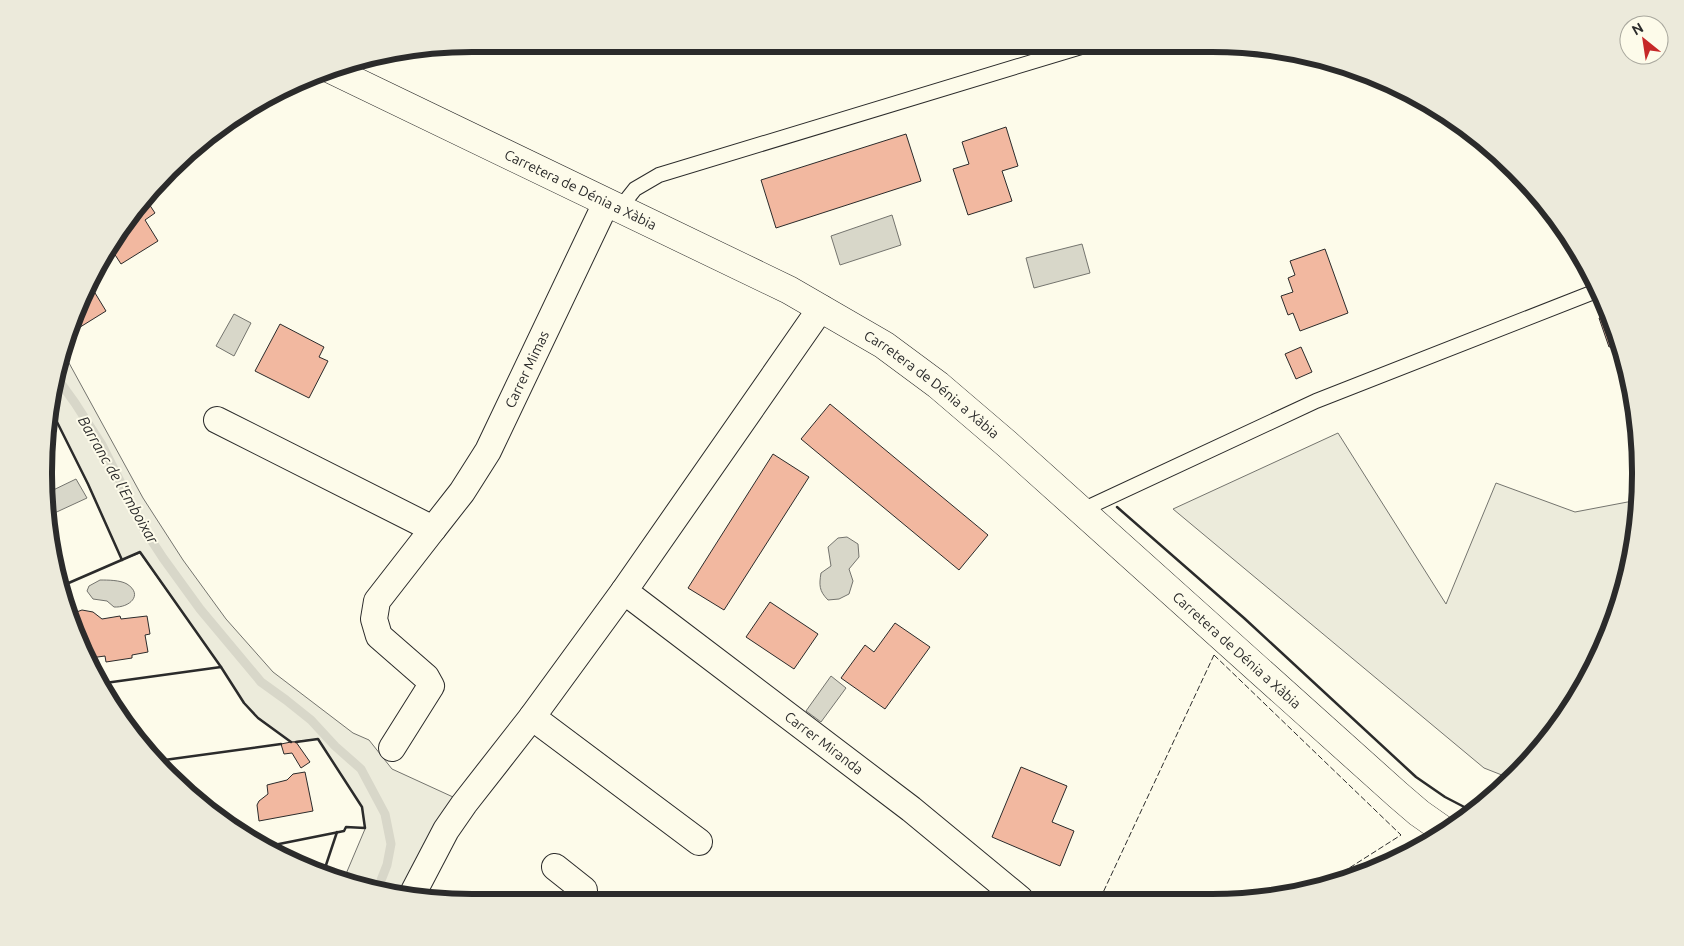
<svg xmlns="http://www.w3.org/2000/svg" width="1684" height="946" viewBox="0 0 1684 946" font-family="Ubuntu,sans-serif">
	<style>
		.green { fill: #ecebdb; stroke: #74746e }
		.water { fill: #d8d7c9; stroke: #74746e }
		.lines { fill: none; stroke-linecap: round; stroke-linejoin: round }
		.stream { stroke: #d8d7c9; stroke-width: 9 }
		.building { fill: #f2b8a0; stroke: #2b2b2b }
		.lane-casing { stroke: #2b2b2b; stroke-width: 16 }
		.street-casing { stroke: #2b2b2b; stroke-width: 28 }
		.secondary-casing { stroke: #2b2b2b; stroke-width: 29 }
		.lane { stroke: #fdfbea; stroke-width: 14 }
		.street { stroke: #fdfbea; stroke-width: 26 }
		.secondary { stroke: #fdfbea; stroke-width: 28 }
		.fence { stroke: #2b2b2b; stroke-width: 1; stroke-dasharray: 6 2.5; stroke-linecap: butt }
		.wall { stroke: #2b2b2b; stroke-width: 2.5 }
		.labels { text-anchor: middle; stroke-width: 4; stroke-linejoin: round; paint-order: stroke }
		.street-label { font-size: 14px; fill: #2b2b2b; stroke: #fdfbea }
		.water-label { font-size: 15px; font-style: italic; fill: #2b2b2b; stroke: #fdfbea }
		.rim { fill: none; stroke: #2b2b2b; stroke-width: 6 }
	</style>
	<rect width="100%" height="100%" fill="#fdfbea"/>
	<g class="green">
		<polygon points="63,352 143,498 183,560 226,619 273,672 353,733 369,740 392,769 453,797 402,893 343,881 365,829 362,807 318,739 291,742 256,716 244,703 221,667 140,553 122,560 94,497 53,414 58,362"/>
		<polygon points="1338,433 1446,604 1496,483 1575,512 1638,500 1637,529 1617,611 1583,688 1512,779 1484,768 1173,509"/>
	</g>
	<g class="water">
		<polygon points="892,215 901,245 840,265 831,236"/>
		<polygon points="1082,244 1090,273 1034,288 1026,258"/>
		<polygon points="234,314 251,323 234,356 216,346"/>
		<polygon points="76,479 87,498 48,516 45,501 45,494"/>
		<path d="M847,537l11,7 1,13 -10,12 4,12 -4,13 -10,5 -11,1c-9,-9 -9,-15 -7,-27l10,-7 -3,-19 10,-9z"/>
		<path d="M100,580c8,0 20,0 27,4 17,11 2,24 -13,23l-7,-6 -14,-2 -6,-8 2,-5z"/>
		<polygon points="831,676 846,688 821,722 806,711"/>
	</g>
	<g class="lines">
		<polyline class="stream" points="57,378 75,403 102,445 144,529 163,558 200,609 261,682 286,700 311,720 335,746 361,769 385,814 391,844 387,865 378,888"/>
	</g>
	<g class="building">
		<polygon points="1006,127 1018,166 1002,171 1012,201 968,215 953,169 969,164 962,142"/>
		<polygon points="906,134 921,181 776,228 761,180"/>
		<polygon points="1510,168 1522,180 1513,183 1508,169"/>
		<polygon points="147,201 155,213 145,220 158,241 121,264 110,247 123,238 119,231"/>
		<polygon points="1325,249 1348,313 1300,331 1293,313 1288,315 1281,296 1293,292 1288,278 1295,275 1290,261"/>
		<polygon points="92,288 106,311 77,329 75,326"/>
		<polygon points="1608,315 1619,344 1609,347 1599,318"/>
		<polygon points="280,324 324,347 319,357 328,361 309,398 255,371"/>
		<polygon points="1301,347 1312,372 1296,379 1285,354"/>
		<polygon points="830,404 988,535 959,570 801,439"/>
		<polygon points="773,454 809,477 724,610 688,588"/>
		<polygon points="770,602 818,634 794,669 746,637"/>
		<polygon points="82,610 93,612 102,619 120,616 121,619 147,616 150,634 145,635 148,652 132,655 132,658 106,662 105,656 90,658 76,637 71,614"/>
		<polygon points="895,623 930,647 885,709 841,678 865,645 874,652"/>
		<polygon points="291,742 296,742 310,762 301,768 292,753 284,754 281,744"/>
		<polygon points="1021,767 1067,786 1052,822 1074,831 1060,866 992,837"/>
		<polygon points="305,772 313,811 259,821 257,805 259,801 268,794 267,785 287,780 293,774"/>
		<polygon points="1361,866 1365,872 1349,879 1333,883"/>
	</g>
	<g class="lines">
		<g class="lane-casing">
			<g id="lane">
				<polyline points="620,208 635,189 659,175 1091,44"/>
				<polyline points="1082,510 1316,401 1599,290"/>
			</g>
		</g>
		<g class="street-casing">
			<g id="street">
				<path id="s1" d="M821,308l-197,283 287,218 109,90"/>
				<path id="s2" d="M217,420l216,109 29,-37 26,-41 118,-248"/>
				<polyline points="624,591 532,717 699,842"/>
				<polyline points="392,748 431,686 426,677 379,636 374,619 377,601 433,529"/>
				<polyline points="555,867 584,890 580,901"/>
				<polyline points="412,895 446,830 464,804 532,717"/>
			</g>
		</g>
		<g class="secondary-casing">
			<g id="secondary">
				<path id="s3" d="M330,69l459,221 95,55 54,40 69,59 391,351 21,18 27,19"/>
			</g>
		</g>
		<use href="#lane" class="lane"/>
		<use href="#street" class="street"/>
		<use href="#secondary" class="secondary"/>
		<g class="fence">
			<polyline points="1214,655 1401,835 1321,886"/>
			<polyline points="1100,899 1214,655"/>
		</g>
		<g class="wall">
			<polyline points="53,414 88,484 122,560"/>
			<polyline points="1117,507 1244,618 1416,777 1445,797 1472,811"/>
			<polyline points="64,585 140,552 221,667"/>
			<polyline points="105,683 221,667 244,703 258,718 291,742"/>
			<polyline points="157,761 281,744"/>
			<polyline points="264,847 344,831 346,827 365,828 362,807 318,739 296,742"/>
			<polyline points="323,874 337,832"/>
		</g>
	</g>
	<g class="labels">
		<g class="street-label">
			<text dy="5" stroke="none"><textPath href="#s3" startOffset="278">Carretera de Dénia a Xàbia</textPath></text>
			<text dy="5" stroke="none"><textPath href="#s2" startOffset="428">Carrer Mimas</textPath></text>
			<text dy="5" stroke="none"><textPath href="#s3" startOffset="681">Carretera de Dénia a Xàbia</textPath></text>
			<text dy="5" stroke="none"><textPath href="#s3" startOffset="1086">Carretera de Dénia a Xàbia</textPath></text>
			<text dy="5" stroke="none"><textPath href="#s1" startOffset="596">Carrer Miranda</textPath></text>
		</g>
		<g class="water-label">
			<text transform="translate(118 480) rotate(60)" y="5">Barranc de l'Emboixar</text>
		</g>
	</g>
	<path d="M0 0H1684V946H0ZM472 52H1212A420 420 0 0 1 1632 472V474A420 420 0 0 1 1212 894H472A420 420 0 0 1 52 474V472A420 420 0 0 1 472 52Z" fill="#eceadb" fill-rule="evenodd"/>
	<path class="rim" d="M472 52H1212A420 420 0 0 1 1632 472V474A420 420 0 0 1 1212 894H472A420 420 0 0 1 52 474V472A420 420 0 0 1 472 52Z"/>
	<g transform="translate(1644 40) rotate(330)"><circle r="24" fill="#fdfbea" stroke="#a9a89e"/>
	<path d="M0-4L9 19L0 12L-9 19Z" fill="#c62828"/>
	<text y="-8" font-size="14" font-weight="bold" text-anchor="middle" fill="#2b2b2b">N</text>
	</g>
</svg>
